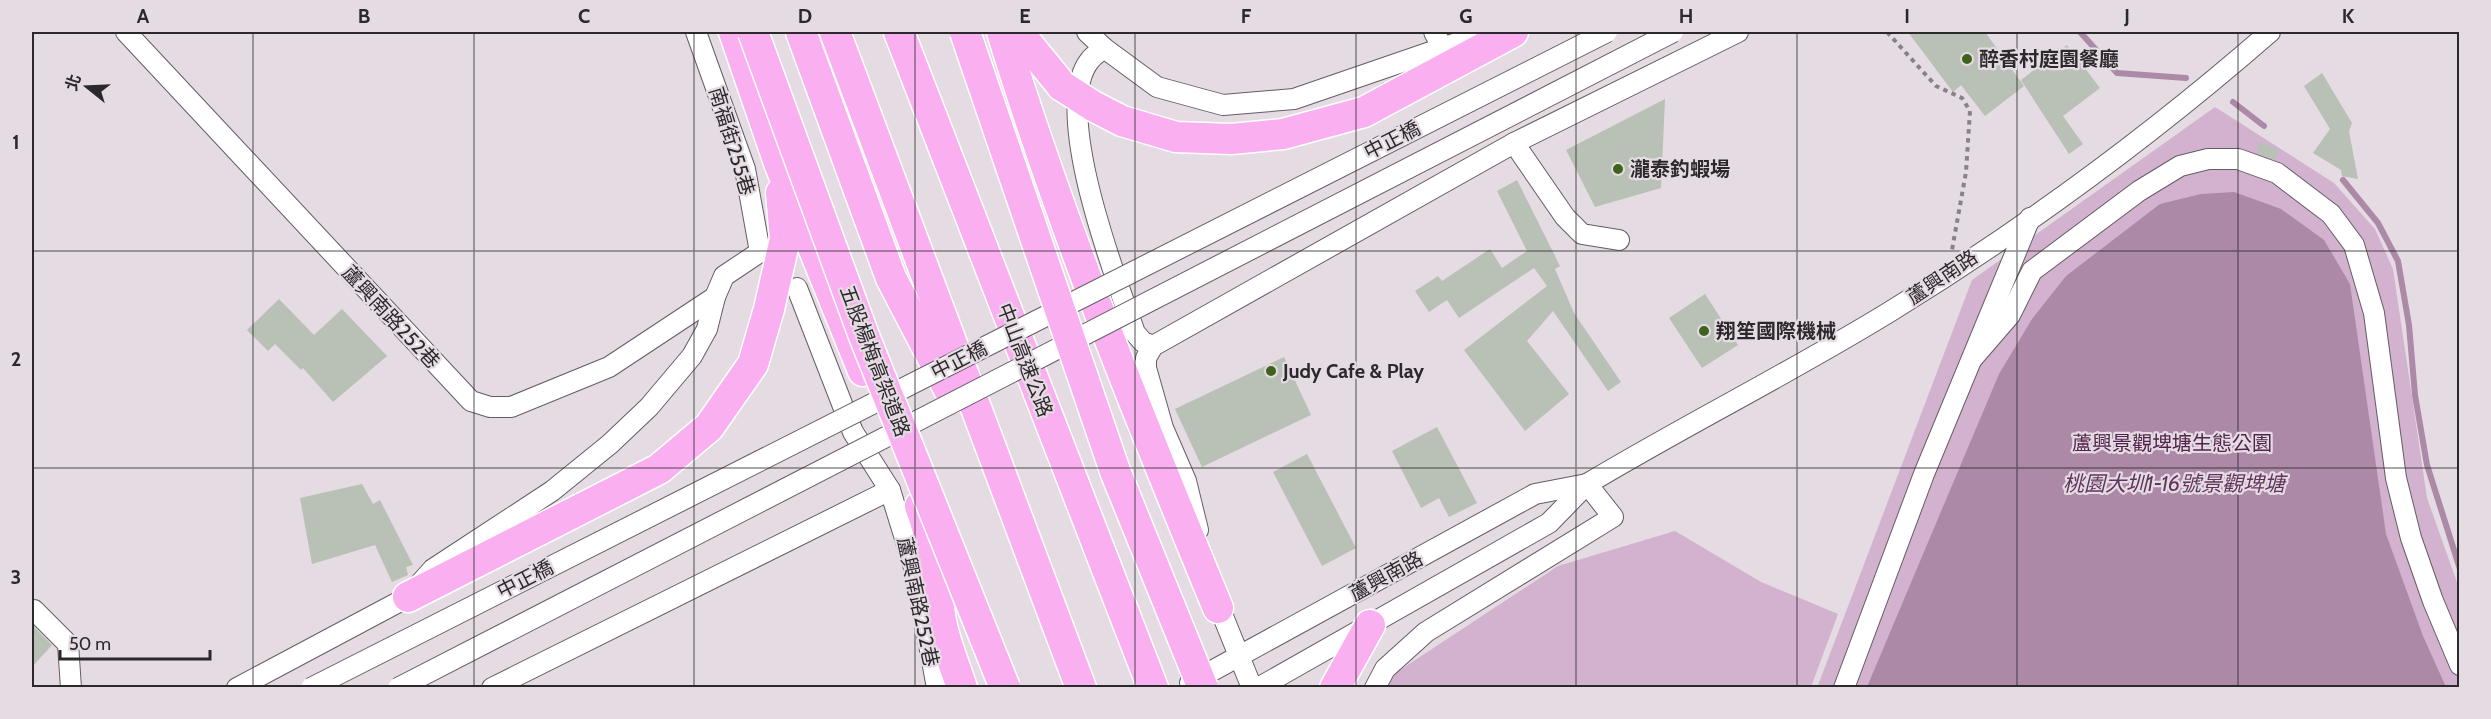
<svg xmlns="http://www.w3.org/2000/svg" width="2491" height="719" viewBox="0 0 2491 719" font-family="Cabin,'Noto Sans TC',sans-serif">
	<style>
		.green { fill: #d2b2ce }
		.water { fill: #ab89a7 }
		.lines { fill: none; stroke-linecap: round; stroke-linejoin: round }
		.stream { stroke: #ab89a7; stroke-width: 6 }
		.building { fill: #b9c0b5 }
		.minor-casing { stroke: #655d64; stroke-width: 22 }
		.highway-casing { stroke: #fff; stroke-width: 33 }
		.path { stroke: #888287; stroke-width: 4; stroke-dasharray: 4.5 4.5; stroke-linecap: butt }
		.minor { stroke: #fff; stroke-width: 20 }
		.highway { stroke: #f9aff0; stroke-width: 30 }
		.minor-bridge-casing { stroke: #655d64; stroke-width: 22; stroke-linecap: butt }
		.highway-bridge-casing { stroke: #fff; stroke-width: 33; stroke-linecap: butt }
		.minor-bridge { stroke: #fff; stroke-width: 20 }
		.highway-bridge { stroke: #f9aff0; stroke-width: 30 }
		.grid { fill: none; stroke: #2c292c; stroke-width: 1.5; stroke-opacity: 0.55 }
		.poi-dot { fill: #3d631c; stroke: #e5dbe3; stroke-width: 2 }
		.labels { text-anchor: middle; stroke-width: 4.5; stroke-linejoin: round; paint-order: stroke }
		.poi-label { font-size: 20px; font-weight: bold; fill: #2c292c; stroke: #e5dbe3; text-anchor: start }
		.street-label { font-size: 20px; fill: #2c292c; stroke: #e5dbe3 }
		.park-label { font-size: 20px; fill: #51244d; stroke: #e5dbe3 }
		.water-label { font-size: 21px; font-style: italic; fill: #61345d; stroke: #e5dbe3 }
		.neatline { fill: none; stroke: #2c292c; stroke-width: 2 }
		.grid-label { font-size: 20px; text-anchor: middle; font-weight: bold; fill: #2c292c }
	</style>
	<rect width="100%" height="100%" fill="#e5dbe3"/>
	<g class="green">
		<polygon points="2215,107 2334,183 2375,229 2393,269 2427,498 2459,588 2459,687 1817,688 1972,280"/>
		<polygon points="1675,531 1761,582 1838,614 1811,687 1386,687 1394,674 1558,566"/>
	</g>
	<polygon class="water" points="2234,192 2281,209 2324,240 2350,284 2386,534 2423,636 2446,687 1867,687 1999,374 2032,319 2066,276 2160,204 2201,194"/>
	<g class="lines">
		<g class="stream">
			<polyline points="2080,32 2117,73 2186,78"/>
			<polyline points="2233,102 2264,126"/>
			<polyline points="2343,180 2378,223 2398,261 2409,325 2415,395 2427,465 2460,569"/>
		</g>
	</g>
	<g class="building">
		<polygon points="1908,32 1985,32 2024,86 1985,116 1961,85 1953,92"/>
		<polygon points="2067,45 2100,88 2063,116 2083,144 2069,154 2021,80"/>
		<polygon points="2322,73 2352,123 2349,131 2358,179 2342,176 2341,170 2313,153 2330,129 2304,86"/>
		<polygon points="1665,99 1661,188 1595,207 1566,150"/>
		<polygon points="2260,142 2279,150 2275,160 2256,153"/>
		<polygon points="1517,180 1560,266 1555,269 1574,313 1621,382 1608,391 1553,311 1527,341 1569,394 1525,431 1464,350 1547,286 1534,268 1459,318 1447,300 1429,312 1415,291 1438,276 1442,281 1490,249 1502,268 1527,251 1497,191"/>
		<polygon points="1705,294 1738,345 1702,368 1669,318"/>
		<polygon points="279,299 314,335 342,309 387,356 333,402 303,368 301,370 275,344 268,351 247,330"/>
		<polygon points="1284,357 1311,415 1202,467 1175,409"/>
		<polygon points="1437,427 1477,503 1449,517 1439,498 1421,508 1392,451"/>
		<polygon points="1307,454 1356,548 1322,566 1273,472"/>
		<polygon points="362,484 373,504 380,500 413,565 406,567 408,575 392,582 375,545 312,564 300,498"/>
		<polygon points="32,625 52,645 32,667"/>
	</g>
	<g class="lines">
		<g class="minor-casing">
			<g id="minor">
				<polyline points="126,32 471,401 490,407 511,407 609,367 715,297"/>
				<polyline points="1087,32 1104,48 1157,87 1223,105 1294,99 1489,32"/>
				<polyline points="1434,32 1443,48"/>
				<path d="M1104,48c-5,4 -11,8 -14,12 -40,49 26,218 45,273l8,9 10,4"/>
				<polyline points="1514,143 1565,217 1582,234 1619,240"/>
				<polyline points="797,288 853,432 890,490 916,574 937,688"/>
				<polyline points="1972,359 2010,315 2032,271 2139,191 2180,166 2208,159 2238,159 2277,173 2331,214 2354,245 2374,313 2396,478 2411,538 2433,601 2460,665"/>
				<polyline points="1198,530 1186,481 1163,428 1146,368 1146,358 1153,346 1514,143 1738,32"/>
				<polyline points="1216,599 1252,688"/>
				<polyline points="34,610 68,644 71,688"/>
				<polyline points="1190,683 1535,494 1587,484"/>
				<polyline points="237,688 408,597 433,569 552,491 610,444 649,407 692,356 707,329 715,297 724,276 760,252 745,169 696,32"/>
				<polyline points="492,688 890,490"/>
				<path d="M1258,688l291,-165 38,-39c100,-60 205,-112 304,-173 133,-82 262,-177 379,-279"/>
				<polyline points="1375,688 1385,669 1426,632 1613,517 1587,484"/>
				<polyline points="1844,688 1924,474 2030,218"/>
			</g>
		</g>
		<g class="highway-casing">
			<g id="highway">
				<polyline points="734,32 779,163 863,371"/>
				<polyline points="801,32 891,278 953,397"/>
				<polyline points="835,32 1081,688"/>
				<polyline points="899,32 1153,688"/>
				<path d="M1002,32c60,196 138,387 216,576"/>
				<polyline points="1018,32 1062,86"/>
				<polyline points="1093,106 1122,121 1176,137 1231,139 1283,134 1364,112 1513,32"/>
				<path d="M920,506c15,38 14,75 21,115 4,22 14,45 21,67"/>
				<polyline points="408,597 659,469 709,427 753,364 769,309 785,239 781,193"/>
				<polyline points="1335,688 1370,625"/>
			</g>
		</g>
		<polyline class="path" points="1887,32 1936,86 1962,98 1970,111 1966,172 1952,250"/>
		<use href="#minor" class="minor"/>
		<use href="#highway" class="highway"/>
		<g class="minor-bridge-casing">
			<g id="minor-bridge">
				<polyline points="311,688 1607,32"/>
				<polyline points="398,688 1673,32"/>
			</g>
		</g>
		<g class="highway-bridge-casing">
			<g id="highway-bridge">
				<polyline points="753,32 864,336 1005,688"/>
				<polyline points="965,32 1115,471 1203,688"/>
				<polyline points="1062,86 1093,106"/>
			</g>
		</g>
		<use href="#minor-bridge" class="minor-bridge"/>
		<use href="#highway-bridge" class="highway-bridge"/>
	</g>
	<path class="grid" d="M253,32v656M474,32v656M694,32v656M915,32v656M1135,32v656M1356,32v656M1576,32v656M1797,32v656M2017,32v656M2238,32v656M32,251h2428M32,468h2428"/>
	<g class="poi-dot">
		<circle cx="1967" cy="59" r="6"/>
		<circle cx="1618" cy="169" r="6"/>
		<circle cx="1704" cy="331" r="6"/>
		<circle cx="1271" cy="371" r="6"/>
	</g>
	<g class="labels">
		<g class="poi-label">
			<text x="1979" y="66">醉香村庭園餐廳</text>
			<text x="1630" y="176">瀧泰釣蝦場</text>
			<text x="1716" y="338">翔笙國際機械</text>
			<text x="1283" y="378">Judy Cafe &amp; Play</text>
		</g>
		<g class="street-label">
			<text transform="translate(1392 140) rotate(-27)" y="7">中正橋</text>
			<text transform="translate(732 141) rotate(73)" y="7">南福街255巷</text>
			<text transform="translate(1942 277) rotate(-34)" y="7">蘆興南路</text>
			<text transform="translate(391 317) rotate(47)" y="7">蘆興南路252巷</text>
			<text transform="translate(959 360) rotate(-27)" y="7">中正橋</text>
			<text transform="translate(1025 360) rotate(69)" y="7">中山高速公路</text>
			<text transform="translate(875 361) rotate(69)" y="7">五股楊梅高架道路</text>
			<text transform="translate(1386 576) rotate(-29)" y="7">蘆興南路</text>
			<text transform="translate(525 579) rotate(-27)" y="7">中正橋</text>
			<text transform="translate(918 602) rotate(78)" y="7">蘆興南路252巷</text>
		</g>
		<g class="park-label">
			<text x="2172" y="450">蘆興景觀埤塘生態公園</text>
		</g>
		<g class="water-label">
			<text x="2174" y="491">桃園大圳1-16號景觀埤塘</text>
		</g>
	</g>
	<rect width="2491" height="719" fill="none" stroke="#e5dbe3" stroke-width="66"/>
	<g transform="translate(87 87) rotate(288)" stroke="#e5dbe3" stroke-width="4.5" paint-order="stroke">
	<path d="M0-4.5L10 22L0 15L-10 22Z" fill="#2c292c"/>
	<text y="-9" font-size="16" font-weight="bold" text-anchor="middle" fill="#2c292c">北</text>
	</g>
	<path d="M60 650v9h150v-9" fill="none" stroke="#2c292c" stroke-width="3"/>
	<text x="69" y="650" font-size="18" fill="#2c292c" stroke="#e5dbe3" stroke-width="4.5" paint-order="stroke">50 m</text>
	<rect x="33" y="33" width="2425" height="653" class="neatline"/>
	<g class="grid-label">
		<text x="143" y="23">A</text>
		<text x="364" y="23">B</text>
		<text x="584" y="23">C</text>
		<text x="805" y="23">D</text>
		<text x="1025" y="23">E</text>
		<text x="1246" y="23">F</text>
		<text x="1466" y="23">G</text>
		<text x="1686" y="23">H</text>
		<text x="1907" y="23">I</text>
		<text x="2127" y="23">J</text>
		<text x="2348" y="23">K</text>
		<text x="16" y="149">1</text>
		<text x="16" y="366">2</text>
		<text x="16" y="584">3</text>
	</g>
</svg>
